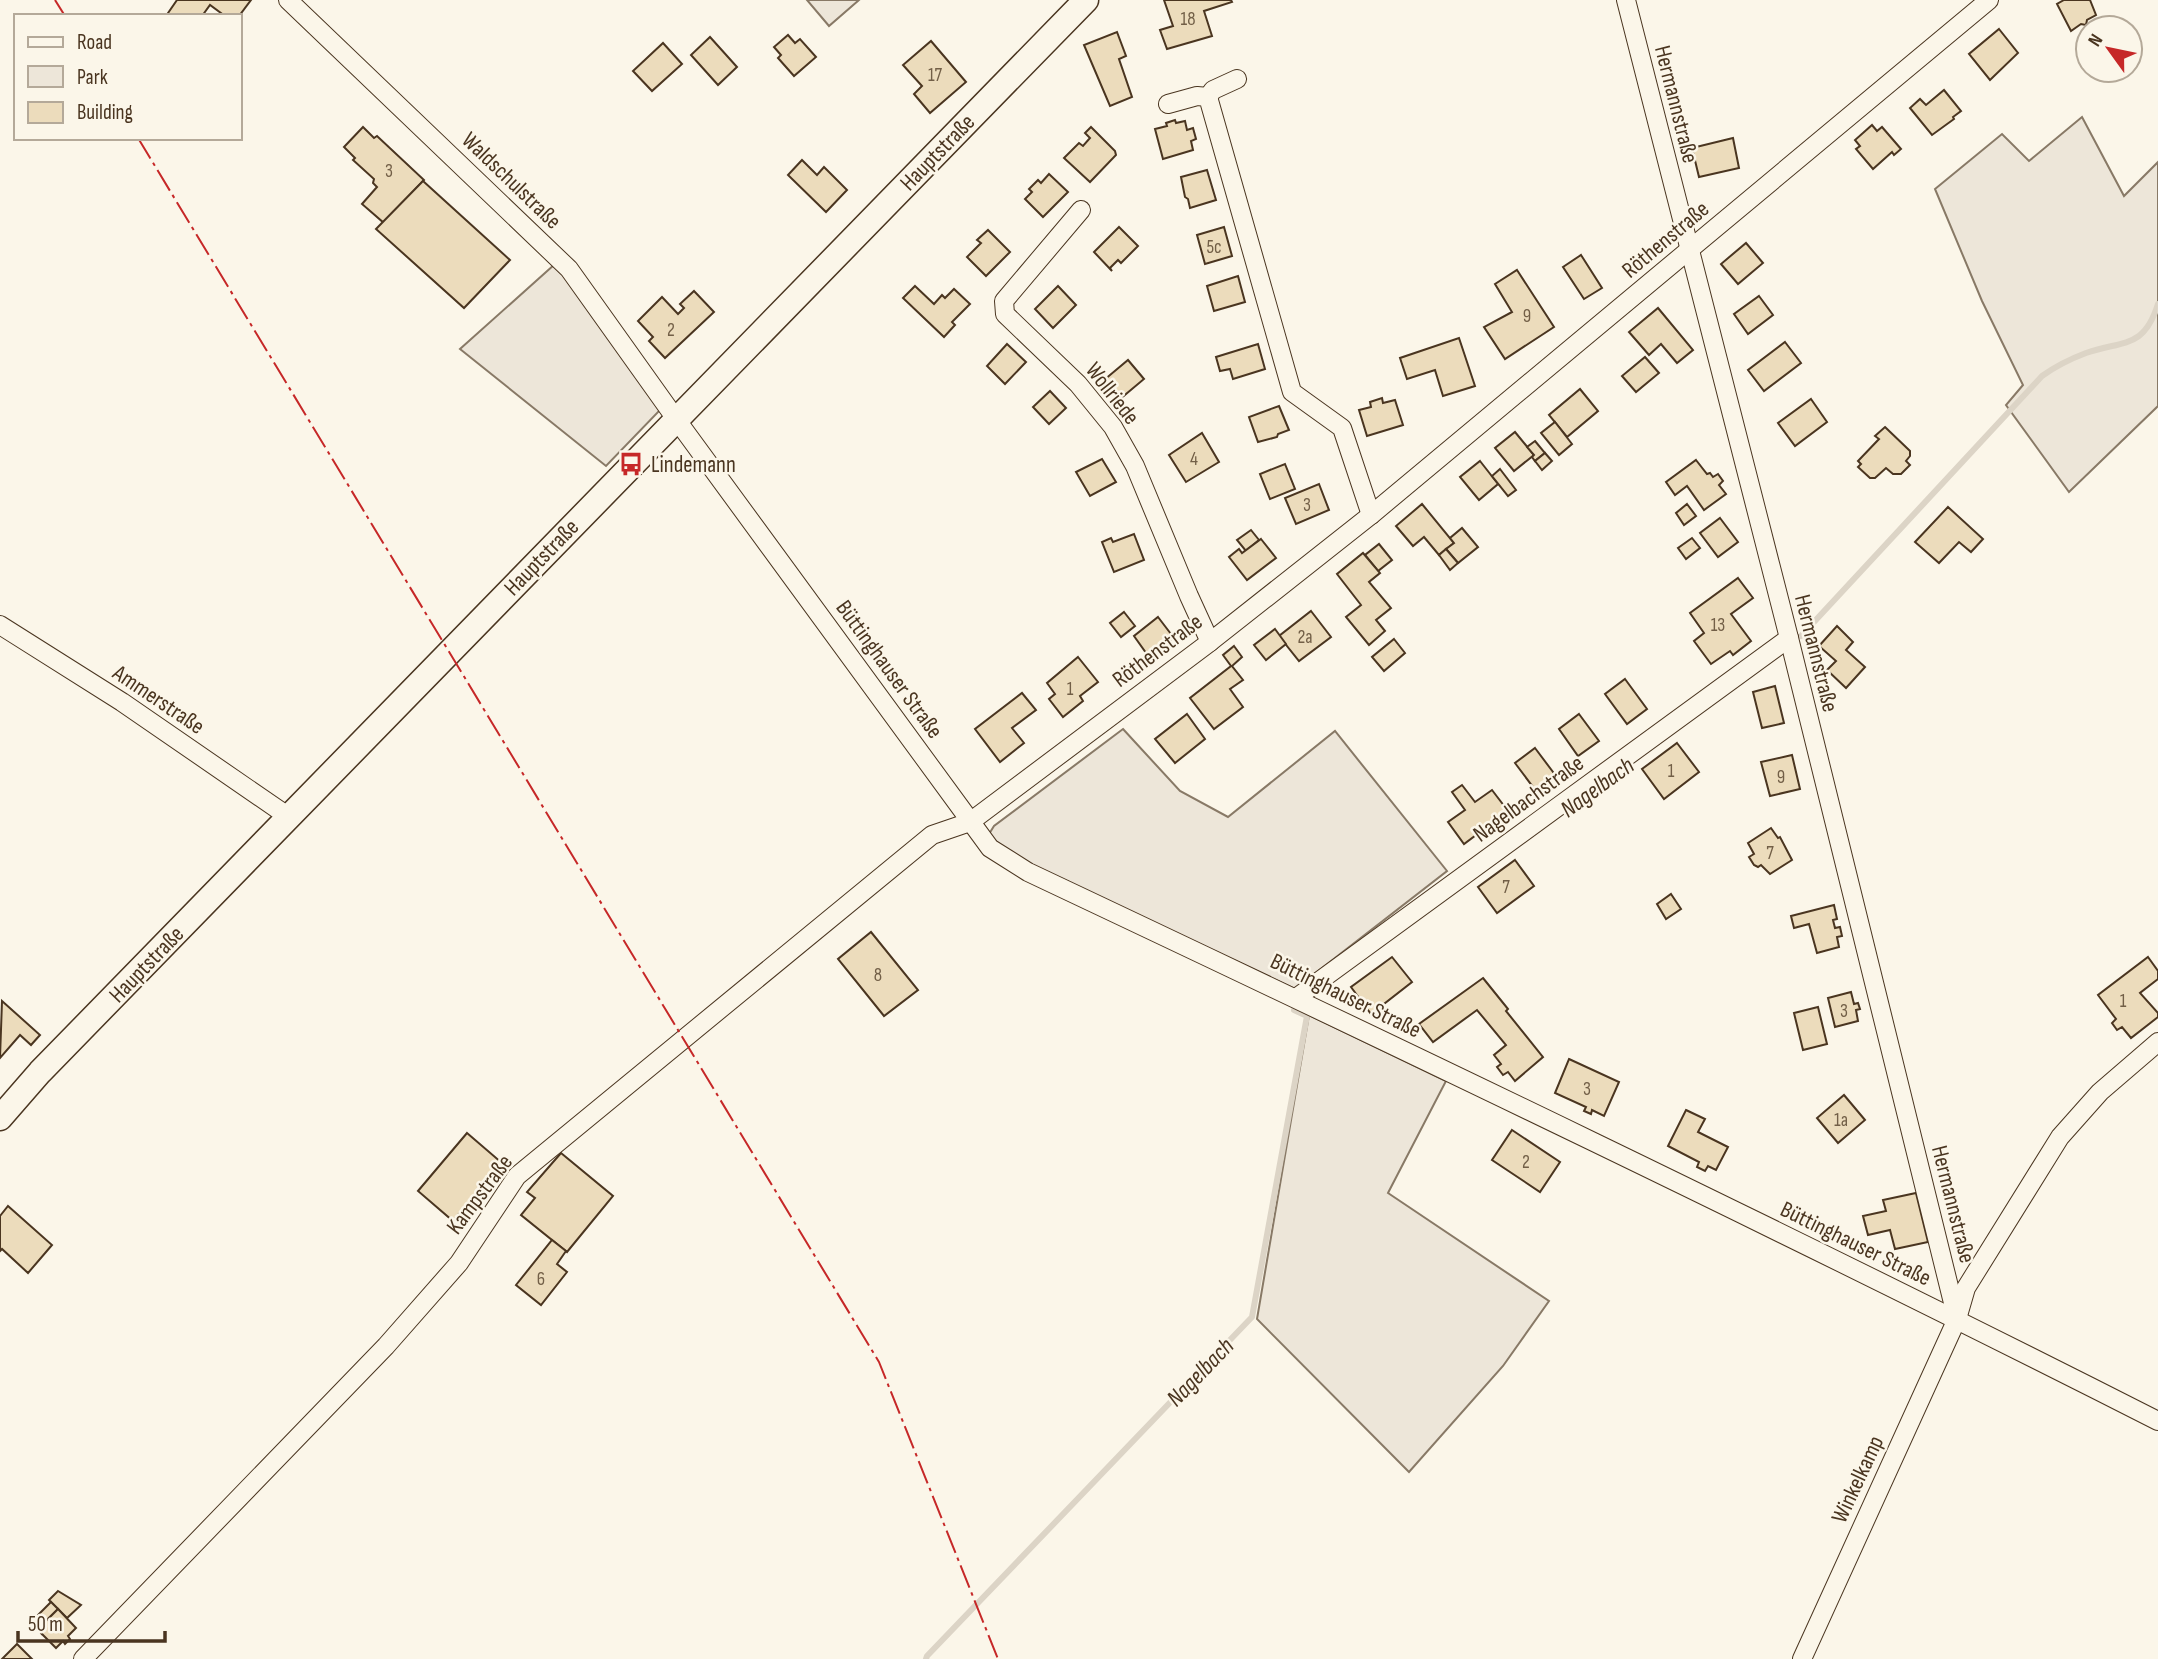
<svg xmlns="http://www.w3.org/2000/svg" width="2158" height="1659" viewBox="0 0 2158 1659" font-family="'Sofia Sans Condensed',sans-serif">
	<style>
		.green { fill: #ede6d9; stroke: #887966; stroke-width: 2 }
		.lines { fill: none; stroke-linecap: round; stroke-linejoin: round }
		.stream { stroke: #dcd4c6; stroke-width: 6 }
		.building { fill: #ecdcbc; stroke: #4a3520; stroke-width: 2 }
		.street-casing { stroke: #4a3520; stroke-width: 20 }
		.secondary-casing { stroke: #4a3520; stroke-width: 27 }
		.street { stroke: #fbf6e9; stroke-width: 18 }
		.secondary { stroke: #fbf6e9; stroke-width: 24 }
		.power { stroke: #c62828; stroke-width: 2; stroke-dasharray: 24 5 3.5 5; stroke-linecap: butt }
		.labels { text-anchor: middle; stroke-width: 5; stroke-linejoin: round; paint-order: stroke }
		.number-label { font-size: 19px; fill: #725f47 }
		.street-label { font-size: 23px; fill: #4a3520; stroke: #fbf6e9 }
		.poi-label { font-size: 23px; fill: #4a3520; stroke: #fbf6e9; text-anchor: start }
		.water-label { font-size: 24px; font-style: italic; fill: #4a3520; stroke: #fbf6e9 }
	</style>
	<rect width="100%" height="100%" fill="#fbf6e9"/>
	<g class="green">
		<polygon points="807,0 859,0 829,26"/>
		<polygon points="2082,117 2124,196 2158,162 2158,406 2069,492 2006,405 2023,385 1982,301 1935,189 2002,134 2029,161"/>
		<polygon points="555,264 661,409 606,466 460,349"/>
		<polygon points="1123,729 1180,791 1228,817 1335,731 1447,871 1295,989 1008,854 989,834 994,826"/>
		<polygon points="1309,1015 1446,1081 1388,1193 1549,1301 1503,1366 1409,1472 1257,1319"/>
	</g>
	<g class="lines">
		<g class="stream">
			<path d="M1801,636l241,-260c14,-10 28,-17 44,-23 38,-13 58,-4 72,-49"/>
			<polyline points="926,1659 927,1656 1252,1317 1307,1016 1294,1010"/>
		</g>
	</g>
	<g class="building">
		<polygon points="177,0 251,0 239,16 225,16 210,5 202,16 166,16"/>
		<polygon points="1164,0 1231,0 1232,2 1204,11 1212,36 1167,49 1160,30 1173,26"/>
		<polygon points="2064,0 2090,0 2096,15 2087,20 2086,25 2081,24 2071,31 2057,4"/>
		<polygon points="1999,29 2018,53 1990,80 1969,54"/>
		<polygon points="1117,32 1126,56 1119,59 1132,97 1110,106 1084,45"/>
		<polygon points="788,35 795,43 800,39 816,57 794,76 778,58 781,55 774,47"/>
		<polygon points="710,37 737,67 718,85 691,55"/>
		<polygon points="931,41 966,82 930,113 914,94 922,86 903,65"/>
		<polygon points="663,43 682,64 652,91 633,71"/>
		<polygon points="1944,90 1961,111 1953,117 1954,119 1932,135 1910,108 1920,99 1926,105"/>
		<polygon points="1175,120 1176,123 1185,121 1187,130 1193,128 1196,139 1191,141 1193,150 1163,159 1155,129 1167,126 1166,123"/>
		<polygon points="1872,125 1877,131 1882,127 1901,149 1894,155 1892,152 1873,169 1856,149 1860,146 1855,140"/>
		<polygon points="363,127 374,138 377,136 424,180 384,223 362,204 377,187 373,183 374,179 353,160 355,158 344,147"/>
		<polygon points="1091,127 1115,151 1116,155 1090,182 1064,158 1079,143 1083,146 1090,138 1085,133"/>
		<polygon points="1733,138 1739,168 1699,177 1692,148"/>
		<polygon points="802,160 817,175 824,167 847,190 826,212 788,175"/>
		<polygon points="1207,170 1216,200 1190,208 1188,199 1185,197 1181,177"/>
		<polygon points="1049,174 1068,192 1043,217 1025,199 1032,192 1029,189 1038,180 1041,183"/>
		<polygon points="423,181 510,260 464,308 376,229"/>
		<polygon points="1119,227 1138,246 1121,263 1118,260 1110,268 1112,271 1094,252"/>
		<polygon points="1224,227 1232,256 1205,264 1197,235"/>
		<polygon points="988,230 1010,252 986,276 967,257 981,243 977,240"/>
		<polygon points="1746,243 1763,263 1738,284 1721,264"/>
		<polygon points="1581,255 1602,288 1584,299 1563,267"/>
		<polygon points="1517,270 1554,327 1505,359 1484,327 1512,312 1495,284"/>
		<polygon points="1238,276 1245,302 1214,311 1207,286"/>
		<polygon points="915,286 934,304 942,295 945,298 954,289 970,304 952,322 955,325 944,337 903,298"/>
		<polygon points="1058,286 1076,305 1053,328 1035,309"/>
		<polygon points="694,291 714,312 665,358 649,341 653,337 638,321 662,297 678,314 684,308 680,304"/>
		<polygon points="1759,296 1773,315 1748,334 1734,314"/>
		<polygon points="1658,308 1693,350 1677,363 1661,344 1649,355 1629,332"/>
		<polygon points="1459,338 1475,386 1443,396 1435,370 1407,379 1400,358"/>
		<polygon points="1785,342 1801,363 1764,391 1748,370"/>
		<polygon points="1007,344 1026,362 1005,384 987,366"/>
		<polygon points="1258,344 1265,369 1233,379 1230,369 1220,371 1216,357"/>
		<polygon points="1645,357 1659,373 1636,392 1622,376"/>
		<polygon points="1128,360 1144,379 1120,399 1104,380"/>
		<polygon points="1580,389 1598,411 1567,437 1549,415"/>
		<polygon points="1050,391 1066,408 1049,424 1033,407"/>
		<polygon points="1382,398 1383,403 1395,400 1403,425 1367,436 1359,410 1371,407 1370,402"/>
		<polygon points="1811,399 1827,422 1795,446 1778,423"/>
		<polygon points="1279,406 1289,430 1278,434 1277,437 1258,442 1249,417"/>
		<polygon points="1555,422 1572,444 1559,455 1541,433"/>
		<polygon points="1885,427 1910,451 1910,456 1906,461 1910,465 1901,474 1893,474 1886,468 1875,478 1870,478 1858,467 1861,464 1858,461 1879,439 1875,436"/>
		<polygon points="1515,432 1534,455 1514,471 1495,448"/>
		<polygon points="1202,433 1219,462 1186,482 1169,455"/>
		<polygon points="1535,441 1545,453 1535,461 1532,457 1534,455 1527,447"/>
		<polygon points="1545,453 1552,461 1542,470 1535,461"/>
		<polygon points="1102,459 1116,482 1090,496 1076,472"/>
		<polygon points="1696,460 1707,474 1710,473 1713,477 1718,474 1723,481 1719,485 1726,494 1704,510 1687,486 1675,495 1666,482"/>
		<polygon points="1480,461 1498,484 1479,500 1460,477"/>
		<polygon points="1285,464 1295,489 1270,499 1260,474"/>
		<polygon points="1500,469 1516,490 1508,496 1492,476"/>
		<polygon points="1319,484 1329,510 1296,524 1285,498"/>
		<polygon points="1422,504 1454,543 1439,555 1424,537 1413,546 1396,526"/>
		<polygon points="1687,504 1696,516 1684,525 1676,513"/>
		<polygon points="1948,507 1983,539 1971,552 1959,542 1939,563 1915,542"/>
		<polygon points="1720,518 1738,542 1718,557 1700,533"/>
		<polygon points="1462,528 1478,547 1458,563 1446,549 1454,543 1450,538"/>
		<polygon points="1251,530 1259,540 1246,551 1237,540"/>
		<polygon points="1134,534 1144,560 1114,572 1102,542 1111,538 1113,542"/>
		<polygon points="1692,538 1700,548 1686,559 1678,548"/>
		<polygon points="1261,539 1276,558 1247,580 1229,557 1239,549 1242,553"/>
		<polygon points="1379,544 1392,560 1378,571 1365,555"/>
		<polygon points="1446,549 1458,563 1450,570 1439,555"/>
		<polygon points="1363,553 1380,573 1369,582 1391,608 1376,620 1385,631 1369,645 1346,617 1361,605 1337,574"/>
		<polygon points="1738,578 1753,598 1731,614 1751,641 1733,655 1730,651 1711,664 1694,641 1704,633 1690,613"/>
		<polygon points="1311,611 1331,637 1299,661 1279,636"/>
		<polygon points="1124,612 1135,626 1121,637 1110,623"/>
		<polygon points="1158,617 1174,638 1149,657 1134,636"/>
		<polygon points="1837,626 1853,642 1846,650 1865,667 1846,688 1827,670 1836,661 1819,646"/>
		<polygon points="1275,629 1286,644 1266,660 1254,645"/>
		<polygon points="1394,639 1405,653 1384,671 1372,657"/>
		<polygon points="1234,646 1242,657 1232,666 1243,680 1230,689 1243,707 1214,729 1190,698 1231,666 1223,655"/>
		<polygon points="1078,657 1098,682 1080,696 1083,701 1063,717 1049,699 1055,694 1047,683"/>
		<polygon points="1625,679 1647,709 1627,724 1605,694"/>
		<polygon points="1775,686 1784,723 1762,728 1753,692"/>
		<polygon points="1022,693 1036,710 1012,728 1024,743 1000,762 975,729"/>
		<polygon points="1187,714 1205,739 1175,763 1155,739"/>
		<polygon points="1579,714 1599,741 1578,756 1559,729"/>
		<polygon points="1677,743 1699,772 1664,799 1642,769"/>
		<polygon points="1535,748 1556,776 1536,791 1515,763"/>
		<polygon points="1792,755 1800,789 1770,796 1761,762"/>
		<polygon points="1462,785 1475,802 1492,790 1508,811 1464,844 1448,822 1465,810 1452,792"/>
		<polygon points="1771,828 1778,838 1780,837 1792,860 1770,874 1761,865 1758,867 1754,865 1749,857 1754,854 1748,843"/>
		<polygon points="1515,860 1534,886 1497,913 1478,887"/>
		<polygon points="1671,894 1681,909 1666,919 1657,904"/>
		<polygon points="1834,905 1837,919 1833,920 1835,928 1840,927 1842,936 1837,937 1839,947 1817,953 1809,924 1794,928 1791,916"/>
		<polygon points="871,932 918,990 884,1016 838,959"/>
		<polygon points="1392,957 1412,982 1371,1014 1351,987"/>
		<polygon points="2148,957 2158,971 2158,979 2140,993 2158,1013 2158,1017 2131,1038 2122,1027 2117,1030 2112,1023 2116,1019 2098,995"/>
		<polygon points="1483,978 1508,1009 1506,1011 1543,1057 1515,1081 1508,1072 1503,1075 1497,1067 1501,1064 1494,1055 1506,1045 1477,1010 1433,1042 1419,1024"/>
		<polygon points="1851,992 1854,1004 1858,1003 1860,1009 1856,1010 1858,1021 1835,1027 1828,998"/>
		<polygon points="2,1001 40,1035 31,1045 20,1035 0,1058"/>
		<polygon points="1818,1007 1827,1044 1803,1050 1794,1013"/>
		<polygon points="1569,1059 1619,1082 1604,1116 1592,1110 1591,1114 1584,1111 1586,1107 1555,1093"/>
		<polygon points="1844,1095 1865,1120 1838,1143 1817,1118"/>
		<polygon points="1686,1110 1705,1119 1698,1132 1728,1147 1716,1170 1708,1166 1705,1171 1697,1167 1699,1162 1668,1146"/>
		<polygon points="1512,1130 1560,1162 1540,1192 1492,1160"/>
		<polygon points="467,1133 502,1163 453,1221 418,1191"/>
		<polygon points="561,1153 613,1196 567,1252 521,1215 535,1198 527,1192"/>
		<polygon points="1916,1193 1928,1242 1895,1249 1890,1230 1868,1235 1863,1216 1886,1211 1883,1200"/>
		<polygon points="8,1206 52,1245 28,1273 2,1249 0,1251 0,1216"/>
		<polygon points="552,1240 566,1251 557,1264 567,1272 541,1305 516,1285"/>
		<polygon points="58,1591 81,1605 67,1618 49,1600"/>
		<polygon points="51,1602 58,1609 41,1626 41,1633 31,1622"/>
		<polygon points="58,1609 76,1628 68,1636 70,1639 65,1644 63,1641 56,1648 41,1633 41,1626"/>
		<polygon points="17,1644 32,1659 2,1659"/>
	</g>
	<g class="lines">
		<g class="street-casing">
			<g id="street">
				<path d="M288,0l281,269 107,150 314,429 38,24c379,179 757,360 1130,549"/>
				<polyline points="1626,0 1789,638 1957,1319"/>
				<polyline points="1208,97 1213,90 1237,79"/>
				<polyline points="1168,104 1197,96 1208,97 1292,392 1342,428 1371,515"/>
				<polyline points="1081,210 1004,301 1005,314 1078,384 1113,427 1135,466 1189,596 1210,642"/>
				<polyline points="0,625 122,702 289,817"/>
				<polyline points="1296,998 1789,638"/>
				<polyline points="83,1659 386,1346 459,1263 517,1176 932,835 970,822 1210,642 1371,515 1989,0"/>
				<polyline points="1802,1659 1957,1319 1966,1288 2060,1137 2100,1092 2158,1042"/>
			</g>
		</g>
		<g class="secondary-casing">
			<polyline id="secondary" points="0,1118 40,1072 1086,0"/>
		</g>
		<use href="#street" class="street"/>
		<use href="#secondary" class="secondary"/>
		<g class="power">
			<polyline points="55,0 65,16"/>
			<polyline points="138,138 879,1362 998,1659"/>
		</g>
	</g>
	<defs>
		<g id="bus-bare" transform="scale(1.89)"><path d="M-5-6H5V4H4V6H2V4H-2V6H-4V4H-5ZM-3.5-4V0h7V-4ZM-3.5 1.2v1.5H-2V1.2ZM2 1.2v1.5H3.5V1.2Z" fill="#c62828" stroke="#fbf6e9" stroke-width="2.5" paint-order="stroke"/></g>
	</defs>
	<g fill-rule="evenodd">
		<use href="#bus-bare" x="631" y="464"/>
	</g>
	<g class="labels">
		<g class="number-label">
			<text x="1188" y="25">18</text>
			<text x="935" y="81">17</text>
			<text x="389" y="177">3</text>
			<text x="1214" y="253">5c</text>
			<text x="1527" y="322">9</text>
			<text x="671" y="336">2</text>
			<text x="1194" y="465">4</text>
			<text x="1307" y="511">3</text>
			<text x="1718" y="631">13</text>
			<text x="1305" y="643">2a</text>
			<text x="1070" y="695">1</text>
			<text x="1671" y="777">1</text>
			<text x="1781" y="783">9</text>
			<text x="1770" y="859">7</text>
			<text x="1506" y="893">7</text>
			<text x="878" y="981">8</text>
			<text x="2123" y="1007">1</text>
			<text x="1844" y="1017">3</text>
			<text x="1587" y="1095">3</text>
			<text x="1841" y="1126">1a</text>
			<text x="1526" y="1168">2</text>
			<text x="541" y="1285">6</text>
		</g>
		<g class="street-label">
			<text transform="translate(1677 104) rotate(76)" y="8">Hermannstraße</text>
			<text transform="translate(937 152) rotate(-46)" y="8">Hauptstraße</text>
			<text transform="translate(512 180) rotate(44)" y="8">Waldschulstraße</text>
			<text transform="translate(1665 239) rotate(-40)" y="8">Röthenstraße</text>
			<text transform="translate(1113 393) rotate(52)" y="8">Wollriede</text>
			<text transform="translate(541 557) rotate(-46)" y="8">Hauptstraße</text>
			<text transform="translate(1157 650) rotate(-37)" y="8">Röthenstraße</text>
			<text transform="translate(1817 653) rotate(76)" y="8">Hermannstraße</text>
			<text transform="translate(890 669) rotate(54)" y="8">Büttinghauser Straße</text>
			<text transform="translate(159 699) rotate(34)" y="8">Ammerstraße</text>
			<text transform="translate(1528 798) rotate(-36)" y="8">Nagelbachstraße</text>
			<text transform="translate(146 964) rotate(-46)" y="8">Hauptstraße</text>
			<text transform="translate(1346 995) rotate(26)" y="8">Büttinghauser Straße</text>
			<text transform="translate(479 1194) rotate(-53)" y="8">Kampstraße</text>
			<text transform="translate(1954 1204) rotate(76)" y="8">Hermannstraße</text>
			<text transform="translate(1856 1243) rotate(26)" y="8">Büttinghauser Straße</text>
			<text transform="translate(1857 1479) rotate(-65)" y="8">Winkelkamp</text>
		</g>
		<g class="poi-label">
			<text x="651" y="472">Lindemann</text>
		</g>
		<g class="water-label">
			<text transform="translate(1597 787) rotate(-36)" y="8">Nagelbach</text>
			<text transform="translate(1200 1372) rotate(-46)" y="8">Nagelbach</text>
		</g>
	</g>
	<rect x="14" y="14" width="228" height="126" fill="#fbf6e9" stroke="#b4a999" stroke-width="2"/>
	<rect x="28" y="37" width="35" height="10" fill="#fbf6e9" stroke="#b4a999" stroke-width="2"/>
	<text x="77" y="49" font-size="21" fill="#4a3520">Road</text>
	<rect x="28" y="66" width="35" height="21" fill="#ede6d9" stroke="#b4a999" stroke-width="2"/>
	<text x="77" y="84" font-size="21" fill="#4a3520">Park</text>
	<rect x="28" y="102" width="35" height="21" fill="#ecdcbc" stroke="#b4a999" stroke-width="2"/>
	<text x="77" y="119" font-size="21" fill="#4a3520">Building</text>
	<g transform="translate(2109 49) rotate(303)"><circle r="33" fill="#fbf6e9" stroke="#b4a999" stroke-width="2"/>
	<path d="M0-5L12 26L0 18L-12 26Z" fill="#c62828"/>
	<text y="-10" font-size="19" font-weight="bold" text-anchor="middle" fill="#4a3520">N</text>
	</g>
	<path d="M18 1631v10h147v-10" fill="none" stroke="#4a3520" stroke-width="3.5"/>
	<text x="28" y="1631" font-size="21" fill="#4a3520" stroke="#fbf6e9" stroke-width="5" paint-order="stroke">50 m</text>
</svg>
